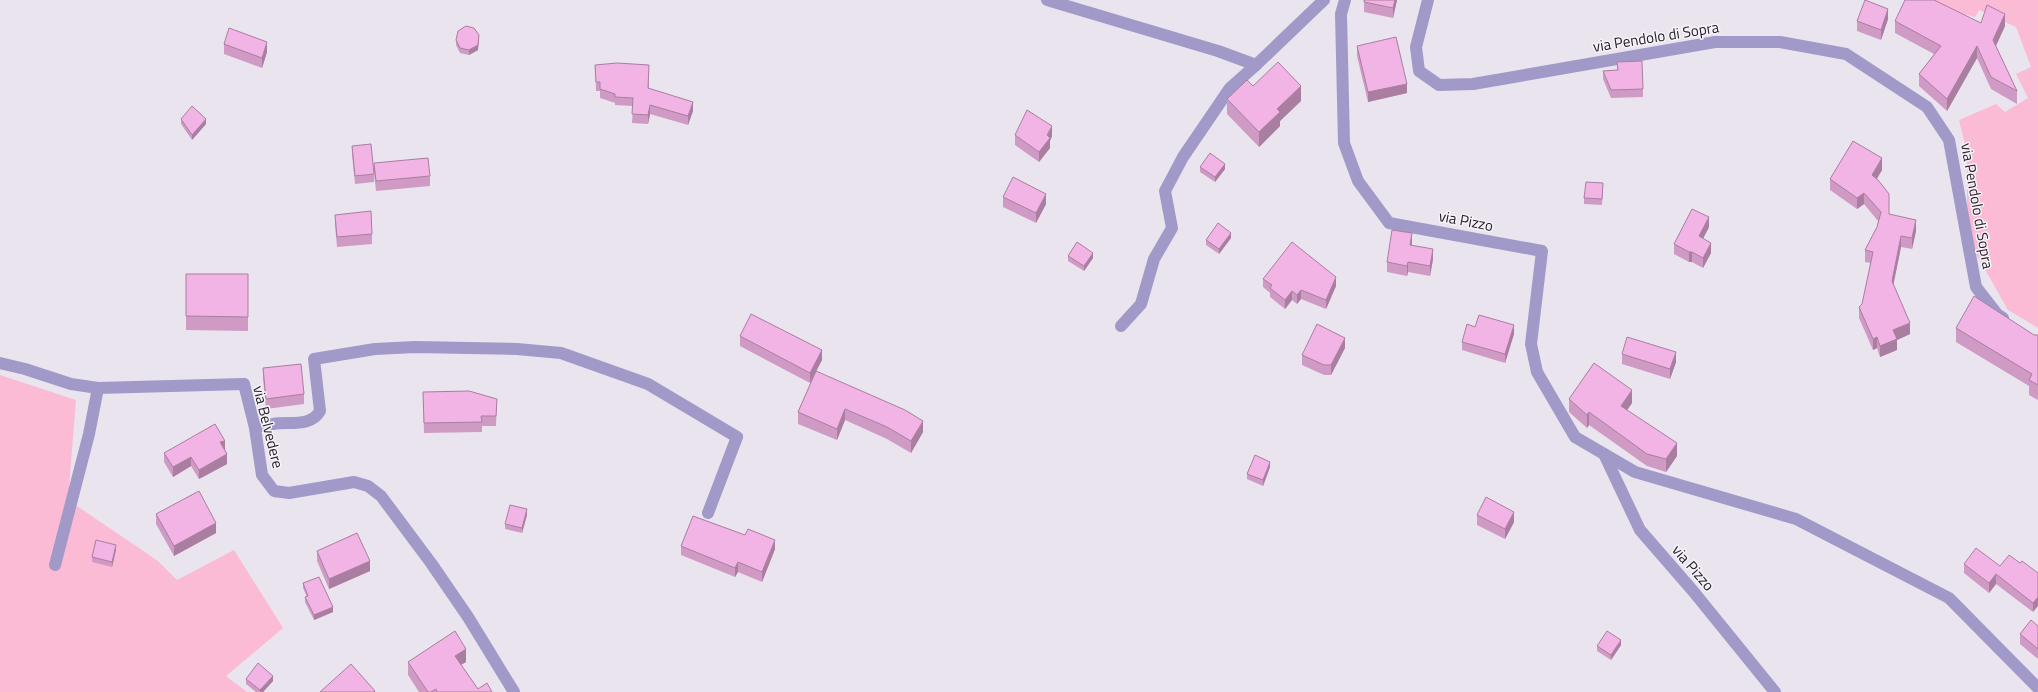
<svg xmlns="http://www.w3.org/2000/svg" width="2038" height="692" viewBox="0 0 2038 692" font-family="'Titillium Web',sans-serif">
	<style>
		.green { fill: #fbbbd4 }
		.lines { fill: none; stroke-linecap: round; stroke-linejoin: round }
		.lane { stroke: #a19ac9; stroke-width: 12 }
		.street { stroke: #a19ac9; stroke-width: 12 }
		.wall { fill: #cf9bc5 }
		.shaded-wall { fill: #a97ea0 }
		.building { fill: #f1b4e5; stroke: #a97ea0 }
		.labels { text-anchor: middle; stroke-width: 3; stroke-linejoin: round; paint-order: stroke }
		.street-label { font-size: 15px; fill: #242225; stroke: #f7f2fb }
	</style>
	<rect width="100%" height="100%" fill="#eae4ee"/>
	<g class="green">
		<polygon points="1913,0 2038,0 2038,328 2008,310 1975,252 1967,209 1967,153 1959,120 1996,104 2005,112 2028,98 2016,74 2031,67 2016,27 1979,10 1975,17"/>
		<polygon points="0,375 76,400 68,500 158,561 177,580 234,550 283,628 226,676 247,692 0,692"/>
	</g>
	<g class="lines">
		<g class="lane">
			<polyline points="1047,0 1218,51 1256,65 1324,0"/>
			<polyline points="1428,0 1416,47 1419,71 1439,85 1473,84 1715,42 1780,42 1846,54 1927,107 1949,140 1976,287 1997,314 2003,318"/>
			<polyline points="1121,326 1141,304 1154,259 1172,228 1165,191 1183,157 1230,88 1256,65"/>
			<polyline points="244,384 255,428 262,475 274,491 289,493 354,482 368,486 381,496 431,563 468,617 514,692"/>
			<path d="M255,428c6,-2 12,-4 18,-4 16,-3 37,4 47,-13l-6,-52 61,-10 40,-2 102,2 44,4 87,31 89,53 -29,76"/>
			<polyline points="1604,454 1640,530 1693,591 1775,692"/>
			<polyline points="55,565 89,434 98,388"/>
		</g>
		<g class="street">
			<polyline points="1345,0 1341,14 1344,143 1358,181 1389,223 1542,251 1531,344 1537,372 1575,437 1635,472 1796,519 1949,598 2038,688"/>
			<polyline points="0,363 25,369 71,384 98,388 244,384"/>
		</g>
	</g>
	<g class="wall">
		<polygon points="1397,0 1393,18 1364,12 1364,2"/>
		<polygon points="1888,19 1881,40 1857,31 1857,21"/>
		<polygon points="1895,21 1981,23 2005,26 1996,46 2017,91 2017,104 1991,89 1977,58 1947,111 1919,86 1919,74 1934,54 1895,33"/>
		<polygon points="456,40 479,40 478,50 469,55 460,53 456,45"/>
		<polygon points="224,44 267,52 262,68 224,54"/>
		<polygon points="1357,46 1407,93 1368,102 1357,56"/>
		<polygon points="1617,62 1643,89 1643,97 1611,98 1603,79 1603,71 1617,70"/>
		<polygon points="595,65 649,73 649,89 693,111 688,125 650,114 648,124 632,123 633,106 615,105 615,103 600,98 600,91 596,91"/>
		<polygon points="1253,86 1301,101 1280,121 1280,126 1259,147 1227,114 1227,99"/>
		<polygon points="181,119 206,124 192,140 181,124"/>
		<polygon points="1015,135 1052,136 1050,141 1050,148 1039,162 1015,145"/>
		<polygon points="352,146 374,174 374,182 355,184 352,154"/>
		<polygon points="374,163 430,176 430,186 376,191 374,173"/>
		<polygon points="1200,167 1225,169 1215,182 1200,172"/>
		<polygon points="1882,170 1877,179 1889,214 1916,231 1912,249 1901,247 1893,285 1910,334 1897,340 1897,350 1880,357 1877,348 1873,350 1859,318 1859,307 1862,304 1871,263 1865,262 1865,250 1877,227 1878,221 1864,204 1857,209 1830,190 1830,179"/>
		<polygon points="1603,188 1602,205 1584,204 1584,198"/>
		<polygon points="1003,197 1046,204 1036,223 1003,207"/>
		<polygon points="335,215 372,234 372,244 337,247 335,225"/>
		<polygon points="1709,227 1703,239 1711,253 1703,268 1692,262 1689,262 1674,254 1674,244"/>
		<polygon points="1231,238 1219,254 1206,245 1206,240"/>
		<polygon points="1412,243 1412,245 1433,259 1430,276 1408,272 1407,276 1387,272 1387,262"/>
		<polygon points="1068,256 1093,258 1084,271 1068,261"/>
		<polygon points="186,274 248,274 248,331 186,330"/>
		<polygon points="1263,279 1336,286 1326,309 1301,299 1297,304 1292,300 1285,309 1270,297 1270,293 1263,287"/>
		<polygon points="1956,328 2038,335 2038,400 2029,395 2029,386 1956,342"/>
		<polygon points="1514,334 1505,363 1462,350 1462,342"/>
		<polygon points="740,336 822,360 816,371 923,432 911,453 887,439 845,420 837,440 798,424 798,412 813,378 810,383 740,346"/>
		<polygon points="1345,348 1331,375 1324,375 1302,365 1302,355"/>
		<polygon points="1622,354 1676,362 1670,379 1622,364"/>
		<polygon points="263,368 304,394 304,404 266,409 263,378"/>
		<polygon points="423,392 497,399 496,426 482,426 482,432 424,433"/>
		<polygon points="1569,399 1632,403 1627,410 1677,456 1666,472 1647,466 1589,425 1587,428 1569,412"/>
		<polygon points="225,451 227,464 199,479 191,466 173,477 164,462 164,453"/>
		<polygon points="1270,467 1263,486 1247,479 1247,474"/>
		<polygon points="156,514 216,533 174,556 156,524"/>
		<polygon points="527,515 522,533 505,529 505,524"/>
		<polygon points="1477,515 1514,522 1505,539 1477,525"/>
		<polygon points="745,535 775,549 762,582 738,572 735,577 681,555 681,546"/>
		<polygon points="116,550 112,567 92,562 92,557"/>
		<polygon points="317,551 370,571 329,589 317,561"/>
		<polygon points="2020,563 2038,573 2033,612 1996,584 1989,593 1964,573 1964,564 2000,566"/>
		<polygon points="303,583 333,612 314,620 305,602 305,597 307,597 303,588"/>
		<polygon points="2038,626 2038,659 2020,644 2020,634"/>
		<polygon points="1621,645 1611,660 1597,651 1597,646"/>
		<polygon points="408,662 466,662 461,665 478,689 492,692 419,692 408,675"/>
		<polygon points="246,679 273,681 263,692 256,692 246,684"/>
	</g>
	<g class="shaded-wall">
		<polygon points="1395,0 1397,0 1393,18 1393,8"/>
		<polygon points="1888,9 1888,19 1881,40 1881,30"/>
		<polygon points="2005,14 2005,26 1993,52 1993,40"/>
		<polygon points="479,35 478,50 469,55 469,50"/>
		<polygon points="267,42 267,52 262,68 262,58"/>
		<polygon points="1977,46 1977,58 1947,111 1947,99"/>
		<polygon points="1407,84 1407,93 1368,102 1368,92"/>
		<polygon points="1301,86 1301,101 1280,121 1280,126 1259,147 1259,132 1277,109"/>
		<polygon points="693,102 693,111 688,125 688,116"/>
		<polygon points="650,105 650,114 648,124 648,115"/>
		<polygon points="206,119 206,124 192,140 192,135"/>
		<polygon points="1052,126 1052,136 1050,141 1050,148 1039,162 1039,152"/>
		<polygon points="1882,158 1882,170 1872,186 1872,175"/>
		<polygon points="1225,164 1225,169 1215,182 1215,177"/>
		<polygon points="1864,193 1864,204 1857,209 1857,198"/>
		<polygon points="1046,194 1046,204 1036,223 1036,213"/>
		<polygon points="1709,217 1709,227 1699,246 1699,236"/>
		<polygon points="1916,220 1916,231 1912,249 1912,238"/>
		<polygon points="1231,233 1231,238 1219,254 1219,249"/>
		<polygon points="1412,233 1412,243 1410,255 1410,245"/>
		<polygon points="1901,236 1901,247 1892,292 1892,281"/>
		<polygon points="1711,243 1711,253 1703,268 1703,258"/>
		<polygon points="1433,249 1433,259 1430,276 1430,266"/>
		<rect x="1689" y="252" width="3" height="10"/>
		<polygon points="1093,253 1093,258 1084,271 1084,266"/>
		<polygon points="1408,262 1408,272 1407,276 1407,266"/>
		<polygon points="1336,277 1336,286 1326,309 1326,300"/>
		<polygon points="1301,290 1301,299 1297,304 1297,295"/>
		<polygon points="1292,291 1292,300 1285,309 1285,300"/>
		<polygon points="1910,323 1910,334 1897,340 1897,350 1880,357 1880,346 1893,330"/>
		<polygon points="1514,325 1514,334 1505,363 1505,354"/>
		<polygon points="1877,337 1877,348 1873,350 1873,339"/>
		<polygon points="1345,338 1345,348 1331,375 1331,365"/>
		<polygon points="822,350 822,360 810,383 810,373"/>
		<polygon points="1676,352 1676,362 1670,379 1670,369"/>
		<polygon points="1632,390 1632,403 1621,419 1621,406"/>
		<polygon points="845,409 845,420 837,440 837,429"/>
		<polygon points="1589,412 1589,425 1587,428 1587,415"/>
		<polygon points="923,421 923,432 911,453 911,441"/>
		<polygon points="225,441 225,451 220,442"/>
		<polygon points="1677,443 1677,456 1666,472 1666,459"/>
		<polygon points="227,454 227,464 199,479 199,470"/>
		<polygon points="191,457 191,466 173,477 173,467"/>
		<polygon points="1270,462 1270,467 1263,486 1263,480"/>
		<polygon points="527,509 527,515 522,533 522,528"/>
		<polygon points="1514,512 1514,522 1505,539 1505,529"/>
		<polygon points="216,523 216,533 174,556 174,546"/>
		<polygon points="775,540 775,549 762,582 762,572"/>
		<polygon points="116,545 116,550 112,567 112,562"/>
		<polygon points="370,561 370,571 329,589 329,579"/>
		<polygon points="738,562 738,572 735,577 735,568"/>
		<polygon points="1996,574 1996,584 1989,593 1989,583"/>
		<polygon points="2038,597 2038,606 2033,612 2033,603"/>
		<polygon points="333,607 333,612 314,620 314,615"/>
		<polygon points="1621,640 1621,645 1611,660 1611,655"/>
		<polygon points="466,649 466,662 455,668 455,656"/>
		<polygon points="273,676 273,681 263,692 260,692 260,690"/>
	</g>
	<g class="building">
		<polygon points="1364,0 1395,0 1393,8 1364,2"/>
		<polygon points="1865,0 1888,9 1881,30 1857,21"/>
		<polygon points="1905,0 1934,0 1981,23 1987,5 2005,14 1993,40 2017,91 1991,77 1977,46 1947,99 1919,74 1941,46 1895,21"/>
		<polygon points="466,26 474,28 479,35 478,45 469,50 460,48 456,40 458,31"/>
		<polygon points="229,28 267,42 262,58 224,44"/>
		<polygon points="1396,37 1407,84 1368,92 1357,46"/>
		<polygon points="1642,61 1643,89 1611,90 1603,71 1618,70 1617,62"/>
		<polygon points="1278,62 1301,86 1277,109 1280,112 1259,132 1227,99 1247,80 1253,86"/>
		<polygon points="617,63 649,65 648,88 693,102 688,116 650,105 648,115 632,114 633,98 615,97 615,94 600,89 600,82 596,82 595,65"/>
		<polygon points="192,106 206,119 192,135 181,119"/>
		<polygon points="1027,110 1052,126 1047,135 1050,138 1039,152 1015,135"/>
		<polygon points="1853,141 1882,158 1872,175 1878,180 1889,194 1889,214 1916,220 1912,238 1901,236 1892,281 1910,323 1893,330 1897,339 1880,346 1877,337 1873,339 1859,307 1862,304 1873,252 1865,250 1877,227 1881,212 1864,193 1857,198 1830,179"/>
		<polygon points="371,144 374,174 355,176 352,146"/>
		<polygon points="1210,153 1225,164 1215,177 1200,167"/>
		<polygon points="428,158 430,176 376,181 374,163"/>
		<polygon points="1013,177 1046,194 1036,213 1003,197"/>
		<polygon points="1586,182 1603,183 1602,199 1584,198"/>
		<polygon points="1692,209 1709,217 1699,236 1711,243 1703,258 1692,252 1689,252 1674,244"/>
		<polygon points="371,211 372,234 337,237 335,215"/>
		<polygon points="1218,223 1231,233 1219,249 1206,240"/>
		<polygon points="1392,230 1412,233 1410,245 1433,249 1430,266 1408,262 1407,266 1387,262"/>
		<polygon points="1077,242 1093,253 1084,266 1068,256"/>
		<polygon points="1292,242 1336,277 1326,300 1301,290 1297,295 1292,291 1285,300 1270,288 1272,285 1263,279"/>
		<polygon points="186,274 248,274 248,317 186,316"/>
		<polygon points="1974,296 2034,335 2038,335 2038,385 2029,380 2032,374 1956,328"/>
		<polygon points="751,314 822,350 810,373 740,336"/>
		<polygon points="1479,315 1514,325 1505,354 1462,342 1467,324 1475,327"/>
		<polygon points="1317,324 1345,338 1331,365 1324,365 1302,355"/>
		<polygon points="1627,337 1676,352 1670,369 1622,354"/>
		<polygon points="1594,363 1632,390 1621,406 1677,443 1666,459 1647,454 1589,412 1587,415 1569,399"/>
		<polygon points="301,364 304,394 266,399 263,368"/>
		<polygon points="816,371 905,410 923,421 911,441 887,427 845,409 837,429 798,412"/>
		<polygon points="469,391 497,399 496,416 481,416 482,422 424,423 423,392"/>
		<polygon points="215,424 225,441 220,442 227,454 199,470 191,457 173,467 164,453"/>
		<polygon points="1255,455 1270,462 1263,480 1247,474"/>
		<polygon points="199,491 216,523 174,546 156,514"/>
		<polygon points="1486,497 1514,512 1505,529 1477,515"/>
		<polygon points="510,505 527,509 522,528 505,524"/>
		<polygon points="693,516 745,535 748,529 775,540 762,572 738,562 735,568 681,546"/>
		<polygon points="357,533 370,561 329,579 317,551"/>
		<polygon points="96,540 116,545 112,562 92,557"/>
		<polygon points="1976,548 2000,566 2009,555 2020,563 2022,561 2038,573 2038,597 2033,603 1996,574 1989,583 1964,564"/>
		<polygon points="319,577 333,607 314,615 305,597 308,596 303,583"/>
		<polygon points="2031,620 2038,626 2038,649 2020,634"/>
		<polygon points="455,631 466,649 455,656 478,689 487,683 492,692 437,692 436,689 431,692 428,692 408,662"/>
		<polygon points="1607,631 1621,640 1611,655 1597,646"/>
		<polygon points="258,663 273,676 260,690 246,679"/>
		<polygon points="351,664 375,691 374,692 320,692"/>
	</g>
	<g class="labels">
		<g class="street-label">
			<text transform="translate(1656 37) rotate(-9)" y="5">via Pendolo di Sopra</text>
			<text transform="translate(1977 206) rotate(80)" y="5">via Pendolo di Sopra</text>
			<text transform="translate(1466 221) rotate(11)" y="5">via Pizzo</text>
			<text transform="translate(268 427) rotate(76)" y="5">via Belvedere</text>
			<text transform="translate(1693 568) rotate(49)" y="5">via Pizzo</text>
		</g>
	</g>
</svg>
